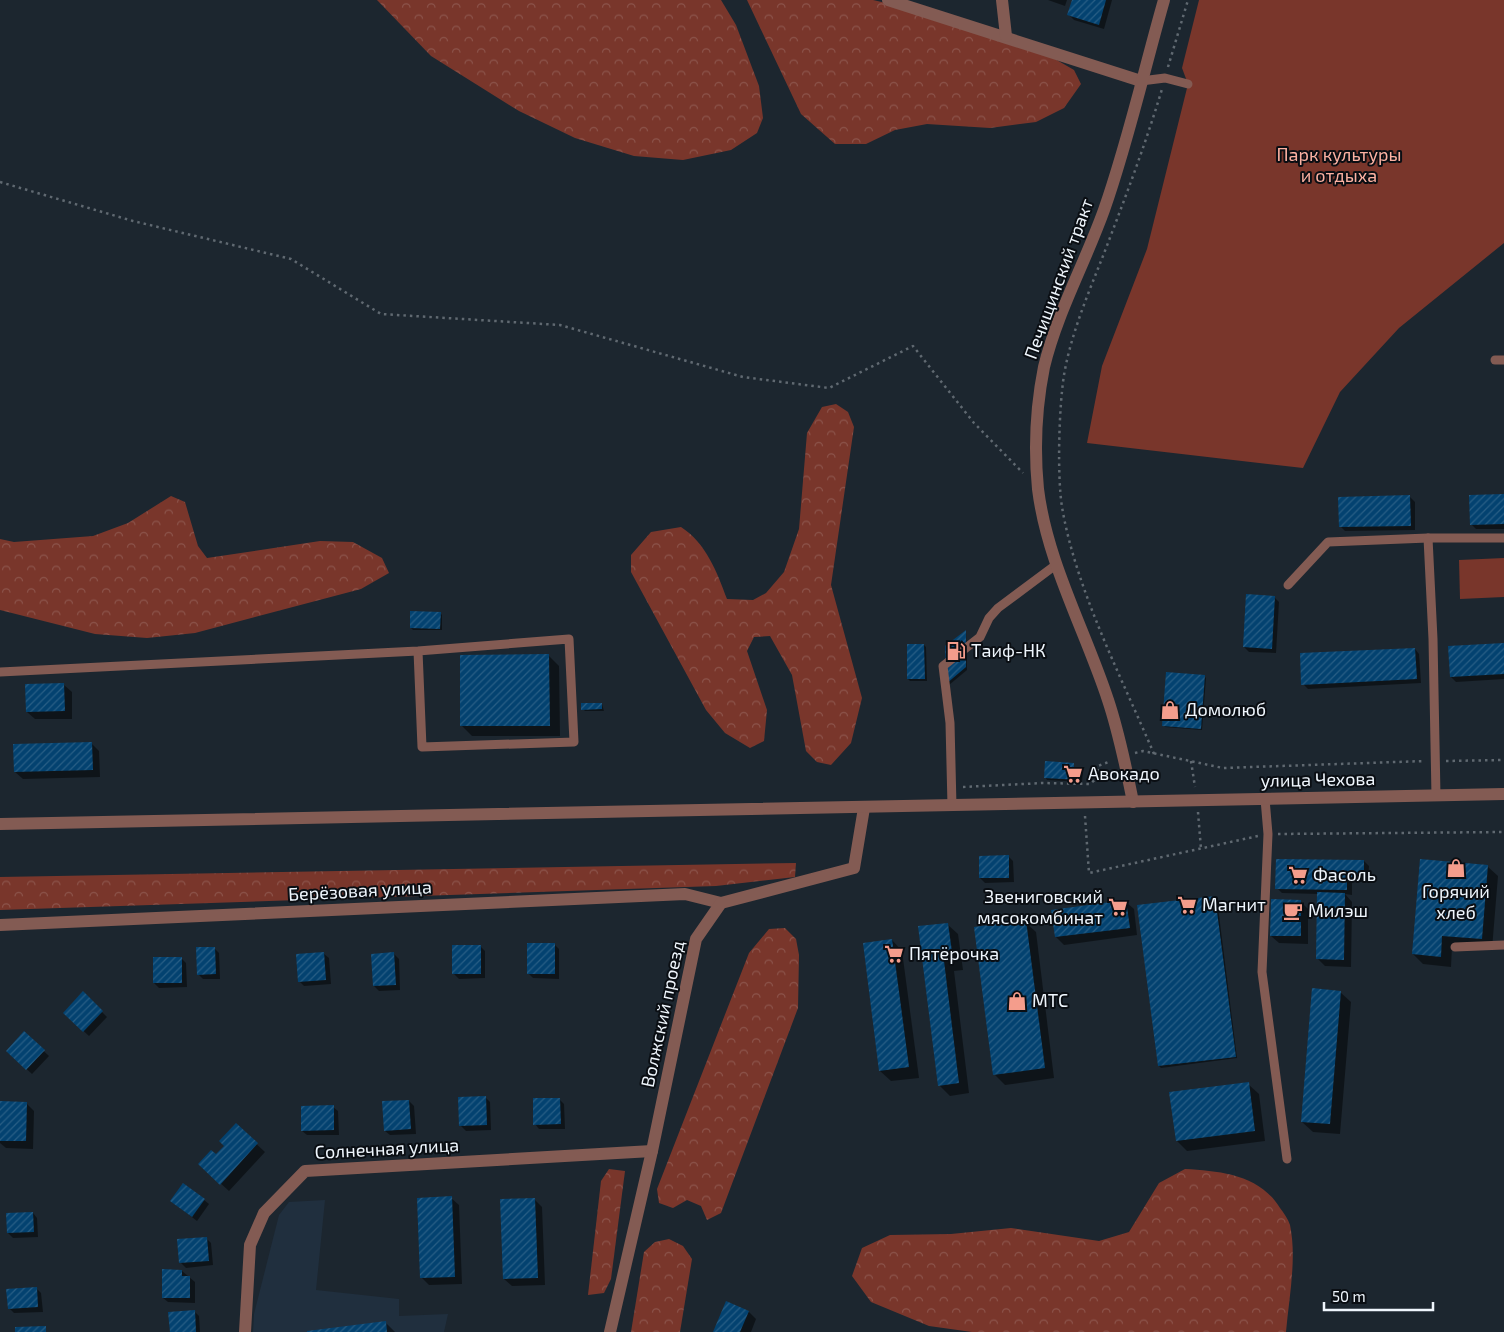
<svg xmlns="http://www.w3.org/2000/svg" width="1504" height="1332" viewBox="0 0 1504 1332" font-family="'Exo 2',sans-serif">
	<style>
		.built { fill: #202f3e }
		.forest { fill: url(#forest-crowns) }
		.park { fill: #79362b }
		.shadow { fill: #0007 }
		.building { fill: url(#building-hatch) }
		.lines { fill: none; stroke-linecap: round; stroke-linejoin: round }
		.path { stroke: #606971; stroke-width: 2.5; stroke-dasharray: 2.5 4; stroke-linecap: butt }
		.service { stroke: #835b53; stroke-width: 9 }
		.minor { stroke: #835b53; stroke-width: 12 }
		.tertiary { stroke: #835b53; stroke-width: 12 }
		.labels { text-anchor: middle; stroke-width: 4; stroke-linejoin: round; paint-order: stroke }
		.park-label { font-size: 18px; fill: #fcb1a2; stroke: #0a0e13 }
		.street-label { font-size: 18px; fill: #eff6fd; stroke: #0a0e13 }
		.poi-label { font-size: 18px; fill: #eff6fd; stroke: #0a0e13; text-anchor: start }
	</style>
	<defs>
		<pattern id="forest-crowns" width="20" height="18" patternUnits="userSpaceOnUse" patternTransform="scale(1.25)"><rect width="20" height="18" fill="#79362b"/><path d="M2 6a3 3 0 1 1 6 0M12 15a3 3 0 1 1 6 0" fill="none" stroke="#8c544b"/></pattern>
		<pattern id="building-hatch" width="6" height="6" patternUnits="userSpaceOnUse" patternTransform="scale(1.25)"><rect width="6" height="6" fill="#034270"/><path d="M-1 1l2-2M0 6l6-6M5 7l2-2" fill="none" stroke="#285e85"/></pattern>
	</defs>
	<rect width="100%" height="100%" fill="#1c262f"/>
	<polygon class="built" points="325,1200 316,1290 399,1299 399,1316 448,1314 444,1332 253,1332 254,1314 279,1215 289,1202"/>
	<g class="forest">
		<polygon points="377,0 721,0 736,25 759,86 763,118 757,133 731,150 683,160 634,156 575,138 519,111 431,56"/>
		<polygon points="747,0 873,0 899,6 1048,55 1074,70 1081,84 1064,108 1036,122 990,128 927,124 895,130 866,144 835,144 801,114"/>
		<path d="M836,404l12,8 6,15 -23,158 31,113 -11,45 -20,22 -14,-3 -11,-11 -14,-76 -22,-39 -16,1 -7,14 20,59 -3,31 -14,7 -25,-15 -19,-23 -75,-138v-17l20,-23 30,-5c25,16 36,45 46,72l26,1 13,-7 18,-21 15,-43 8,-96 15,-26z"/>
		<polygon points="171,496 185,502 198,546 207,558 320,541 353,542 382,558 389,573 361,589 195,633 147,638 95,634 0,610 0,539 14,542 93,536 128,523"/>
		<polygon points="796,863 795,877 716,886 0,910 0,877"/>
		<polygon points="785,928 796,939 799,955 798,1008 721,1213 707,1220 701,1206 687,1200 673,1208 659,1203 657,1189 749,953 769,929"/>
		<polygon points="609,1169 625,1171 611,1279 604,1293 588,1295 601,1181"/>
		<path d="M1185,1169c36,2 75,6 95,39 4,5 8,11 10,17 7,34 -1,72 -4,107h-314l-43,-6 -58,-24 -19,-26 10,-28 28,-13 61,-1 60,-6 88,13 30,-9 30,-49z"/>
		<polygon points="669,1239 683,1246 692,1259 680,1332 631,1332 644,1252 655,1242"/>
	</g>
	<g class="park">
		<polygon points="1199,0 1504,0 1504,243 1399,328 1340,392 1303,468 1087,443 1102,366 1147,249 1188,84 1182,68"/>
		<polygon points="1504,558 1504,597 1460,599 1459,560"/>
	</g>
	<g class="shadow">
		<polygon points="1048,0 1067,0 1065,6"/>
		<polygon points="1073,0 1112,0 1104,29 1074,20 1069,15"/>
		<polygon points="1504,495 1504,529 1476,529 1471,524"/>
		<polygon points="1410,497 1415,502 1415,530 1345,531 1340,526"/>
		<polygon points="1274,597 1279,602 1276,653 1249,652 1244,647"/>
		<polygon points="440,613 442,615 442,630 413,630 411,628"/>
		<polygon points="966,631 967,670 949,685 947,683"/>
		<polygon points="1504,644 1504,679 1456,682 1451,677"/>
		<polygon points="924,645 926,647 927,681 910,681 908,679"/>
		<polygon points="1415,649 1419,654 1421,683 1308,689 1303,684"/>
		<polygon points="549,656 559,666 560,736 472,736 462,726"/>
		<polygon points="1204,676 1206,678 1202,730 1165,727 1163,725"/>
		<polygon points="64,685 72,692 72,719 35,719 27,712"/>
		<polygon points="602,704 604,711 585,711 583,709"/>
		<polygon points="91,743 99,751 100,777 23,779 15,772"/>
		<polygon points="1073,764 1075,769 1083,772 1082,782 1047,780 1045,777"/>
		<polygon points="1008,856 1013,861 1014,882 985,883 980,878"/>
		<polygon points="1364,861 1369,866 1368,882 1352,882 1352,895 1345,894 1352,902 1351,967 1325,966 1318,959 1319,894 1282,893 1277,888"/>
		<polygon points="1487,866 1498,876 1492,949 1452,946 1451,967 1423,964 1413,954"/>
		<polygon points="1215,897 1217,899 1237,1058 1161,1068 1159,1066"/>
		<polygon points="1300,901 1308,909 1308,944 1279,943 1271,936"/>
		<polygon points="1126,902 1134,909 1137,935 1064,945 1056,937"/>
		<polygon points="1025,922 1036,932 1054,1078 1005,1085 994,1074"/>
		<polygon points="947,924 958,934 963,970 954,971 969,1093 950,1096 939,1085 919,928"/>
		<polygon points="892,940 902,951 919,1078 891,1081 880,1071"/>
		<polygon points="554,944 559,949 559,979 533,978 528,973"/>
		<polygon points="480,946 485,951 485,978 459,979 454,974"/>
		<polygon points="214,948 219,953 220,979 203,979 198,974"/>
		<polygon points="324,954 329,958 331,984 304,986 299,981"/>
		<polygon points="394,954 399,959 400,990 379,991 374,986"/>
		<polygon points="181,958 186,963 187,987 159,988 154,983"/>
		<polygon points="1340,992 1351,1002 1340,1134 1313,1132 1302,1122"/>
		<polygon points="83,993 107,1017 89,1036 64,1013"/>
		<polygon points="24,1033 49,1056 32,1074 7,1051"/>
		<polygon points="1248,1084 1259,1094 1265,1141 1187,1151 1177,1141"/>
		<polygon points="485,1097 490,1102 491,1130 466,1131 461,1126"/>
		<polygon points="559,1099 564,1104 565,1129 539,1129 535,1124"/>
		<polygon points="409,1101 414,1106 416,1134 390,1135 385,1131"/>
		<polygon points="0,1102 26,1103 34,1111 33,1149 6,1148 0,1143"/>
		<polygon points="333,1107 338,1111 339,1135 307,1135 302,1131"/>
		<polygon points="236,1125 265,1152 229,1191 208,1172 216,1156 226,1146"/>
		<polygon points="451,1198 459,1205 462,1284 429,1285 421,1277"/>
		<polygon points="534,1199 542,1207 545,1285 512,1286 504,1279"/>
		<polygon points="204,1200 209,1204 197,1221 171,1201"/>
		<polygon points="33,1213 37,1218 38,1237 13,1238 8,1233"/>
		<polygon points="206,1238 211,1243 213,1265 186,1268 181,1263"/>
		<polygon points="182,1271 195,1282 195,1303 168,1302 163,1298"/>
		<polygon points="36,1288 41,1293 43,1312 14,1313 9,1308"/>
		<polygon points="194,1311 199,1316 200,1332 171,1332"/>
		<polygon points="749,1312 756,1319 751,1332 714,1332"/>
		<polygon points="385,1322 395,1332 307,1332"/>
	</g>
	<g class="building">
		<polygon points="1072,0 1106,0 1099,25 1067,15"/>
		<polygon points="1504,494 1504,524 1470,525 1469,495"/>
		<polygon points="1410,495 1411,526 1339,527 1338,497"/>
		<polygon points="1246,594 1275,596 1272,649 1243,647"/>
		<polygon points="410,611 441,612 440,629 410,628"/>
		<polygon points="966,630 966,667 946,684 945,646"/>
		<polygon points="1504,643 1504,674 1450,677 1448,646"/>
		<polygon points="907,644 924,644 925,679 907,679"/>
		<polygon points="1415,648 1417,679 1301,685 1300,653"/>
		<polygon points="549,654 550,726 460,726 460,655"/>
		<polygon points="1166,672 1205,675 1201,729 1162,726"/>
		<polygon points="64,683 65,711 26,712 25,684"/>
		<polygon points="581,703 602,703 602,709 581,710"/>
		<polygon points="92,742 93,770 14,772 13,744"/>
		<polygon points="1045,761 1074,763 1074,768 1081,768 1081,780 1044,778"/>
		<polygon points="1009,855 1009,878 979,878 979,856"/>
		<polygon points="1276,859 1364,860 1364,878 1347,877 1347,890 1275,889"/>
		<polygon points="1420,859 1488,865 1482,939 1442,936 1441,957 1412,954"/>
		<polygon points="1317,892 1345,893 1344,960 1316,959"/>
		<polygon points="1215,896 1236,1057 1158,1066 1137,905"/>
		<polygon points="1271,899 1301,900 1301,936 1270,936"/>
		<polygon points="1126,900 1130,928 1055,937 1051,910"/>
		<polygon points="1026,920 1045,1068 993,1075 974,927"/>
		<polygon points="948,923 953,959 944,961 959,1083 938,1086 918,926"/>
		<polygon points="892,939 909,1067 879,1071 863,943"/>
		<rect x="527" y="943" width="28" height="31"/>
		<rect x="452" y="945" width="29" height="29"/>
		<polygon points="196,947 215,947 216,974 197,975"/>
		<polygon points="324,952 326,980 298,982 296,954"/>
		<polygon points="394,952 396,985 373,986 371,954"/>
		<rect x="153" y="957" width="29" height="26"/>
		<polygon points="1312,988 1341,991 1330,1124 1301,1122"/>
		<polygon points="83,991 103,1011 83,1032 63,1013"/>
		<polygon points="24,1031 45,1050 26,1070 6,1051"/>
		<polygon points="1249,1082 1255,1131 1176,1141 1169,1092"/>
		<polygon points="486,1096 487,1125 459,1126 458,1097"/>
		<polygon points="533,1098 560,1098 561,1124 533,1125"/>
		<polygon points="409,1100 411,1129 384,1131 382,1101"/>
		<polygon points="0,1101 27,1102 26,1141 0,1141"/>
		<polygon points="334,1105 334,1130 301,1131 301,1106"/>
		<polygon points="236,1123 258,1143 220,1185 198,1164 211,1150 216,1154 224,1146 219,1141"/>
		<polygon points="183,1183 205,1199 192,1217 170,1201"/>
		<polygon points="452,1196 455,1277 420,1278 417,1198"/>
		<polygon points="535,1198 538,1278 503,1279 500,1199"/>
		<polygon points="33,1212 34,1232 7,1233 6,1213"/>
		<polygon points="207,1237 209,1261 179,1263 177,1239"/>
		<polygon points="162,1269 182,1270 182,1276 190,1276 190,1298 162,1298"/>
		<polygon points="37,1287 38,1307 8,1309 6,1289"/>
		<polygon points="726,1301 749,1311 740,1332 713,1332"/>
		<polygon points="195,1310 196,1332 170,1332 168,1312"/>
		<polygon points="386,1321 387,1332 307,1332 307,1331"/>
		<polygon points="46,1326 46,1332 15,1332 15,1327"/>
	</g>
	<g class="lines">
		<g class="path">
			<polyline points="1168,67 1188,0"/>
			<polyline points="0,182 133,221 291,259 381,314 560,325 743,377 829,388 913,346 974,423 1023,473"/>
			<polyline points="1135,753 1143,751 1223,768 1425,761"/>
			<path d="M1154,754c-33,-78 -78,-164 -92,-247 -5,-32 -3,-100 2,-132 7,-41 24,-81 39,-119 21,-55 42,-110 59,-167"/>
			<polyline points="1191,761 1195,787"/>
			<polyline points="1446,761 1504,760"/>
			<polyline points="963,787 1043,783 1090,784 1097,778 1098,766 1111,761"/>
			<polyline points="1198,812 1201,849"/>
			<polyline points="1085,816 1089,873 1258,836"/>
			<polyline points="1278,834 1504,832"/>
		</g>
		<g class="service">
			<polyline points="1141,81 1165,78 1188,84"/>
			<polyline points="1495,360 1504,360"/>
			<polyline points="1288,585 1328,542 1428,538"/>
			<polyline points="0,672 418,651 569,639 574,742 422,747 418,651"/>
			<polyline points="1436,796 1433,639 1428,538 1504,538"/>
			<polyline points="1265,799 1268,834 1262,972 1287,1159"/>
			<polyline points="952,806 950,723 943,666 980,637 989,618 998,608 1057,564"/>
			<polyline points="1455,947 1504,945"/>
		</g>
		<g class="minor">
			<polyline points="888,0 1141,81"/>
			<polyline points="1002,0 1006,36"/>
			<polyline points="0,925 685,894 721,903"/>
			<polyline points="245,1332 250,1245 264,1213 305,1171 652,1151"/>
			<polyline points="610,1332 652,1151 696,939 721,903 854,868 864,808"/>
		</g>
		<g class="tertiary">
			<path d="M1133,802c-7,-35 -14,-69 -25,-102 -23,-70 -61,-138 -70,-211 -4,-41 -2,-82 6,-122 13,-54 41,-104 60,-157 24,-68 40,-140 60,-210"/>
			<polyline points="0,824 1504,794"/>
		</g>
	</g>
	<defs>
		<g id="fuel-bare" transform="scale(1.5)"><path d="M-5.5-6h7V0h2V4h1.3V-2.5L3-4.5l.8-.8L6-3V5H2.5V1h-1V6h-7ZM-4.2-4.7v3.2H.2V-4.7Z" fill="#f49d8c" stroke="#0a0e13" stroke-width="2.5" paint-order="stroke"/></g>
		<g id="shop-bare" transform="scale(1.5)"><path d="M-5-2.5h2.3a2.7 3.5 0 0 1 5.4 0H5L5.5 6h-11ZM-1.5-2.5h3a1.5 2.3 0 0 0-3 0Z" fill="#f49d8c" stroke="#0a0e13" stroke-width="2.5" paint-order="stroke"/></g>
		<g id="supermarket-bare" transform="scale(1.5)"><path d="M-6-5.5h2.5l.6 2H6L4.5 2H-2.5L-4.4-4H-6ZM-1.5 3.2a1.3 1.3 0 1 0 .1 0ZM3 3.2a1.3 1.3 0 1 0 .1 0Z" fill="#f49d8c" stroke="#0a0e13" stroke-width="2.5" paint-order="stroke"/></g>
		<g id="cafe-bare" transform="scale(1.5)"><path d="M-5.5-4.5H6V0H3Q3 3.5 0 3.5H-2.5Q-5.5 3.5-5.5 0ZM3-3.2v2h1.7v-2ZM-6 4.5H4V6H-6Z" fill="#f49d8c" stroke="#0a0e13" stroke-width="2.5" paint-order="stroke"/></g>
	</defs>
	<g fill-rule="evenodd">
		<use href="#fuel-bare" x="956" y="651"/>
		<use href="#shop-bare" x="1170" y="710"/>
		<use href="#supermarket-bare" x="1073" y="774"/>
		<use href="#shop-bare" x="1456" y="868"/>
		<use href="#supermarket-bare" x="1298" y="875"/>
		<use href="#supermarket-bare" x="1187" y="905"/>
		<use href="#supermarket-bare" x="1118" y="907"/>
		<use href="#cafe-bare" x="1293" y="911"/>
		<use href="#supermarket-bare" x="894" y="954"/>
		<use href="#shop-bare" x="1017" y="1001"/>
	</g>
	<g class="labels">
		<g class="park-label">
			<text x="1339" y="161">Парк культуры<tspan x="1339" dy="21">и отдыха</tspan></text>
		</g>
		<g class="street-label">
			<text transform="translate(1059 279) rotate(-70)" y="6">Печищинский тракт</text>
			<text transform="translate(1318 780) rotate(-1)" y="6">улица Чехова</text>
			<text transform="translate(360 891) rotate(-3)" y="6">Берёзовая улица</text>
			<text transform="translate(663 1014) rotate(-78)" y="6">Волжский проезд</text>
			<text transform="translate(387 1149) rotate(-3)" y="6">Солнечная улица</text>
		</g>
		<g class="poi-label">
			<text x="971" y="657">Таиф-НК</text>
			<text x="1185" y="716">Домолюб</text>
			<text x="1088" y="780">Авокадо</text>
			<text x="1313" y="881">Фасоль</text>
			<text x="1456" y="898" text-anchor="middle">Горячий<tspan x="1456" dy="21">хлеб</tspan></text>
			<text x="1103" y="903" text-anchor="end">Звениговский<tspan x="1103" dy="21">мясокомбинат</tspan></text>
			<text x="1202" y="911">Магнит</text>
			<text x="1308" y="917">Милэш</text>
			<text x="909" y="960">Пятёрочка</text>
			<text x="1032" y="1007">МТС</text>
		</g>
	</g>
	<path d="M1324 1302v8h109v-8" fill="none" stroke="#eff6fd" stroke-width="2.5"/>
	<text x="1332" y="1302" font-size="15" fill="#eff6fd" stroke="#0a0e13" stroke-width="4" paint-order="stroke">50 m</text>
</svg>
